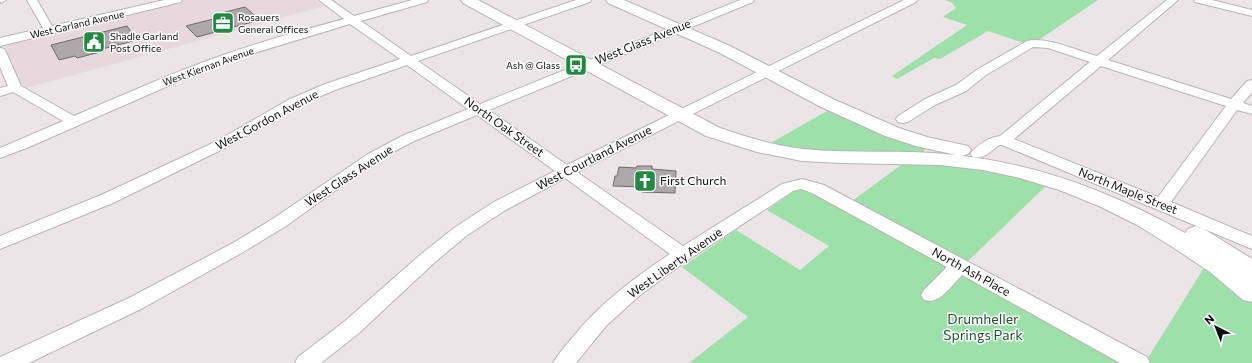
<svg xmlns="http://www.w3.org/2000/svg" width="1252" height="363" viewBox="0 0 1252 363" font-family="Commissioner,sans-serif">
	<style>
		.built { fill: #e6d8dd }
		.green { fill: #9ee0a9 }
		.building { fill: #aea8aa; stroke: #6f6a6c }
		.lines { fill: none; stroke-linecap: round; stroke-linejoin: round }
		.minor-casing { stroke: #b9b4b5; stroke-width: 2 }
		.major-casing { stroke: #b9b4b5; stroke-width: 2 }
		.minor { fill: #fff; fill-rule: evenodd }
		.major { fill: #fff; fill-rule: evenodd }
		.labels { text-anchor: middle; stroke-width: 3; stroke-linejoin: round; paint-order: stroke }
		.far-poi-label { font-size: 10px; fill: #0f0d0e; stroke: #fff; text-anchor: start }
		.far-street-label { font-size: 10px; fill: #0f0d0e; stroke: #fff }
		.street-label { font-size: 12px; fill: #0f0d0e; stroke: #fff }
		.poi-label { font-size: 12px; fill: #0f0d0e; stroke: #fff; text-anchor: start }
		.near-park-label { font-size: 14px; fill: #1c582c; stroke: #fff }
	</style>
	<rect width="100%" height="100%" fill="#ebe5e7"/>
	<polygon class="built" points="185,0 315,0 324,6 26,88 19,80 5,46 12,41"/>
	<g class="green">
		<polygon points="944,0 1098,0 1037,41 1024,43 988,31 940,59 934,58 897,79 892,76 967,25 943,17 956,8 951,2"/>
		<polygon points="829,110 926,147 922,155 830,153 767,145"/>
		<polygon points="905,162 954,165 1005,173 1048,184 965,264 851,202"/>
		<polygon points="801,190 808,191 1123,363 689,363 748,317 682,267 736,230 800,270 829,246 767,210 794,191"/>
		<polygon points="1207,263 1252,300 1252,363 1151,363 1146,361"/>
	</g>
	<g class="building">
		<polygon points="245,7 260,20 197,37 186,26 217,18 214,15"/>
		<polygon points="127,26 137,40 102,49 104,51 77,58 75,56 59,60 51,45"/>
		<polygon points="637,166 652,166 652,169 676,171 675,193 642,192 643,187 613,186 615,176 617,176 619,167 636,168"/>
	</g>
	<g class="lines">
		<g class="minor-casing">
			<g id="minor">
				<polygon points="0,0 6,0 1,3"/>
				<polygon points="27,0 37,0 52,26 164,0 182,0 181,2 0,46 0,38 43,28"/>
				<path d="M319,0h12l23,16 58,-16h16l-1,2 -66,19 50,35 165,-56h15l-1,2 -172,59 62,43 260,-104h14l-1,2 -264,108 78,55 337,-165h13l-1,2 -339,170 106,74 99,-62 20,-5 22,6 323,172 3,6h-30l-158,-88c-11,11 -22,30 -38,25l-3,-5 3,-5 23,-23 -135,-74 -11,-4 -8,2 -111,73 -43,32 -33,30 -30,37h-23c5,-9 12,-17 19,-25 27,-34 62,-60 98,-84l-105,-76 -61,33 -38,25 -32,27 -75,70 -38,30h-26l3,-6 47,-36 75,-66 34,-27 38,-25 63,-32 -78,-56 -65,27 -34,18 -92,66 -41,25 -102,57 -114,55h-29v-6l129,-59 104,-55 41,-25 94,-64 34,-18 66,-27 -61,-44 -72,25 -37,16 -73,42 -112,55 -113,46v-13l101,-41 114,-53 73,-42 37,-16 75,-25 -50,-35 -99,30 -58,21 -164,72 -29,11v-10l63,-27 -50,-29 -13,4v-8l8,-2 -8,-19v-19l4,1 2,3 15,34 53,30c46,-20 91,-40 138,-57 43,-16 88,-28 132,-40z"/>
				<path d="M1167,0h11l-70,60 123,39 16,-18 5,-1v12l-9,11 9,3v8l-15,-4 -66,92 81,34v13l-250,-104h-3c-8,6 -15,15 -26,12l-3,-3c7,-9 19,-17 30,-18l90,-74 -42,-14 -15,-1 -47,28 -20,16 -31,14 -27,17 -5,1 -5,-1 -2,-3 2,-3 27,-17 31,-14 22,-16 49,-28c19,-5 51,10 70,15zM1101,66l125,40 -68,91 -144,-58z"/>
				<polygon points="1194,0 1212,0 1252,10 1252,16 1195,2"/>
			</g>
		</g>
		<g class="major-casing">
			<path id="major" d="M461,0h17l242,128c27,9 54,18 83,21 51,5 102,0 153,6l-40,-9 -31,-10 -64,-29 -103,-55 -110,-49 -2,-3h18l106,46 103,53 66,29 28,9 41,9 3,4 -3,4 -6,2c80,9 154,38 223,77l3,-4 8,-3 8,3 48,30v43l-9,-2 -33,-28 -36,-24 -37,-23 -38,-19 -40,-16 -39,-12 -37,-8 -43,-5 -99,-2 -39,-2 -45,-9 -51,-16 -243,-133z"/>
		</g>
		<use href="#minor" class="minor"/>
		<use href="#major" class="major"/>
	</g>
	<defs>
		<g id="office-square" transform="scale(1.15)"><rect x="-9" y="-9" width="18" height="18" rx="4" fill="#1f8a40" stroke="#fff"/><path d="M-6-3h4V-5.5h4V-3h4V5H-6ZM-1-4.5V-3h2v-1.5ZM-6 0V1H6V0Z" fill="#fff"/></g>
		<g id="civic-square" transform="scale(1.15)"><rect x="-9" y="-9" width="18" height="18" rx="4" fill="#1f8a40" stroke="#fff"/><path d="M-.6-6.5H3V-4.5H.6V-3L4-1V1h2V6H-6V1h2V-1L-.6-3ZM-1.2 2.5V6h2.4V2.5Z" fill="#fff"/></g>
		<g id="bus-square" transform="scale(1.15)"><rect x="-9" y="-9" width="18" height="18" rx="4" fill="#1f8a40" stroke="#fff"/><path d="M-5-6H5V4H4V6H2V4H-2V6H-4V4H-5ZM-3.5-4V0h7V-4ZM-3.5 1.2v1.5H-2V1.2ZM2 1.2v1.5H3.5V1.2Z" fill="#fff"/></g>
		<g id="church-square" transform="scale(1.15)"><rect x="-9" y="-9" width="18" height="18" rx="4" fill="#1f8a40" stroke="#fff"/><path d="M-1.2-6h2.4v3.5h3.3v2.4h-3.3V6h-2.4V-.1h-3.3v-2.4h3.3Z" fill="#fff"/></g>
	</defs>
	<g fill-rule="evenodd">
		<use href="#office-square" x="223" y="23"/>
		<use href="#civic-square" x="94" y="42"/>
		<use href="#bus-square" x="576" y="65"/>
		<use href="#church-square" x="645" y="181"/>
	</g>
	<g class="labels">
		<g class="far-poi-label">
			<text x="238" y="21">Rosauers<tspan x="238" dy="12">General Offices</tspan></text>
			<text x="110" y="40">Shadle Garland<tspan x="110" dy="12">Post Office</tspan></text>
			<text x="560" y="69" text-anchor="end">Ash @ Glass</text>
		</g>
		<g class="far-street-label">
			<text transform="translate(77 24) rotate(-13)" y="4">West Garland Avenue</text>
			<text transform="translate(208 66) rotate(-20)" y="4">West Kiernan Avenue</text>
		</g>
		<g class="street-label">
			<text transform="translate(643 42) rotate(-22)" y="4">West Glass Avenue</text>
			<text transform="translate(267 120) rotate(-28)" y="4">West Gordon Avenue</text>
			<text transform="translate(504 127) rotate(35)" y="4">North Oak Street</text>
			<text transform="translate(594 158) rotate(-27)" y="4">West Courtland Avenue</text>
			<text transform="translate(349 176) rotate(-33)" y="4">West Glass Avenue</text>
			<text transform="translate(1128 191) rotate(22)" y="4">North Maple Street</text>
			<text transform="translate(675 263) rotate(-35)" y="4">West Liberty Avenue</text>
			<text transform="translate(971 272) rotate(29)" y="4">North Ash Place</text>
		</g>
		<g class="poi-label">
			<text x="660" y="185">First Church</text>
		</g>
		<g class="near-park-label">
			<text x="983" y="324">Drumheller<tspan x="983" dy="16">Springs Park</tspan></text>
		</g>
	</g>
	<g transform="translate(1216 327) rotate(318)" stroke="#ffffff" stroke-width="3" paint-order="stroke">
	<path d="M0-3L7 15L0 10L-7 15Z" fill="#0f0d0e"/>
	<text y="-6" font-size="11" font-weight="bold" text-anchor="middle" fill="#0f0d0e">N</text>
	</g>
</svg>
